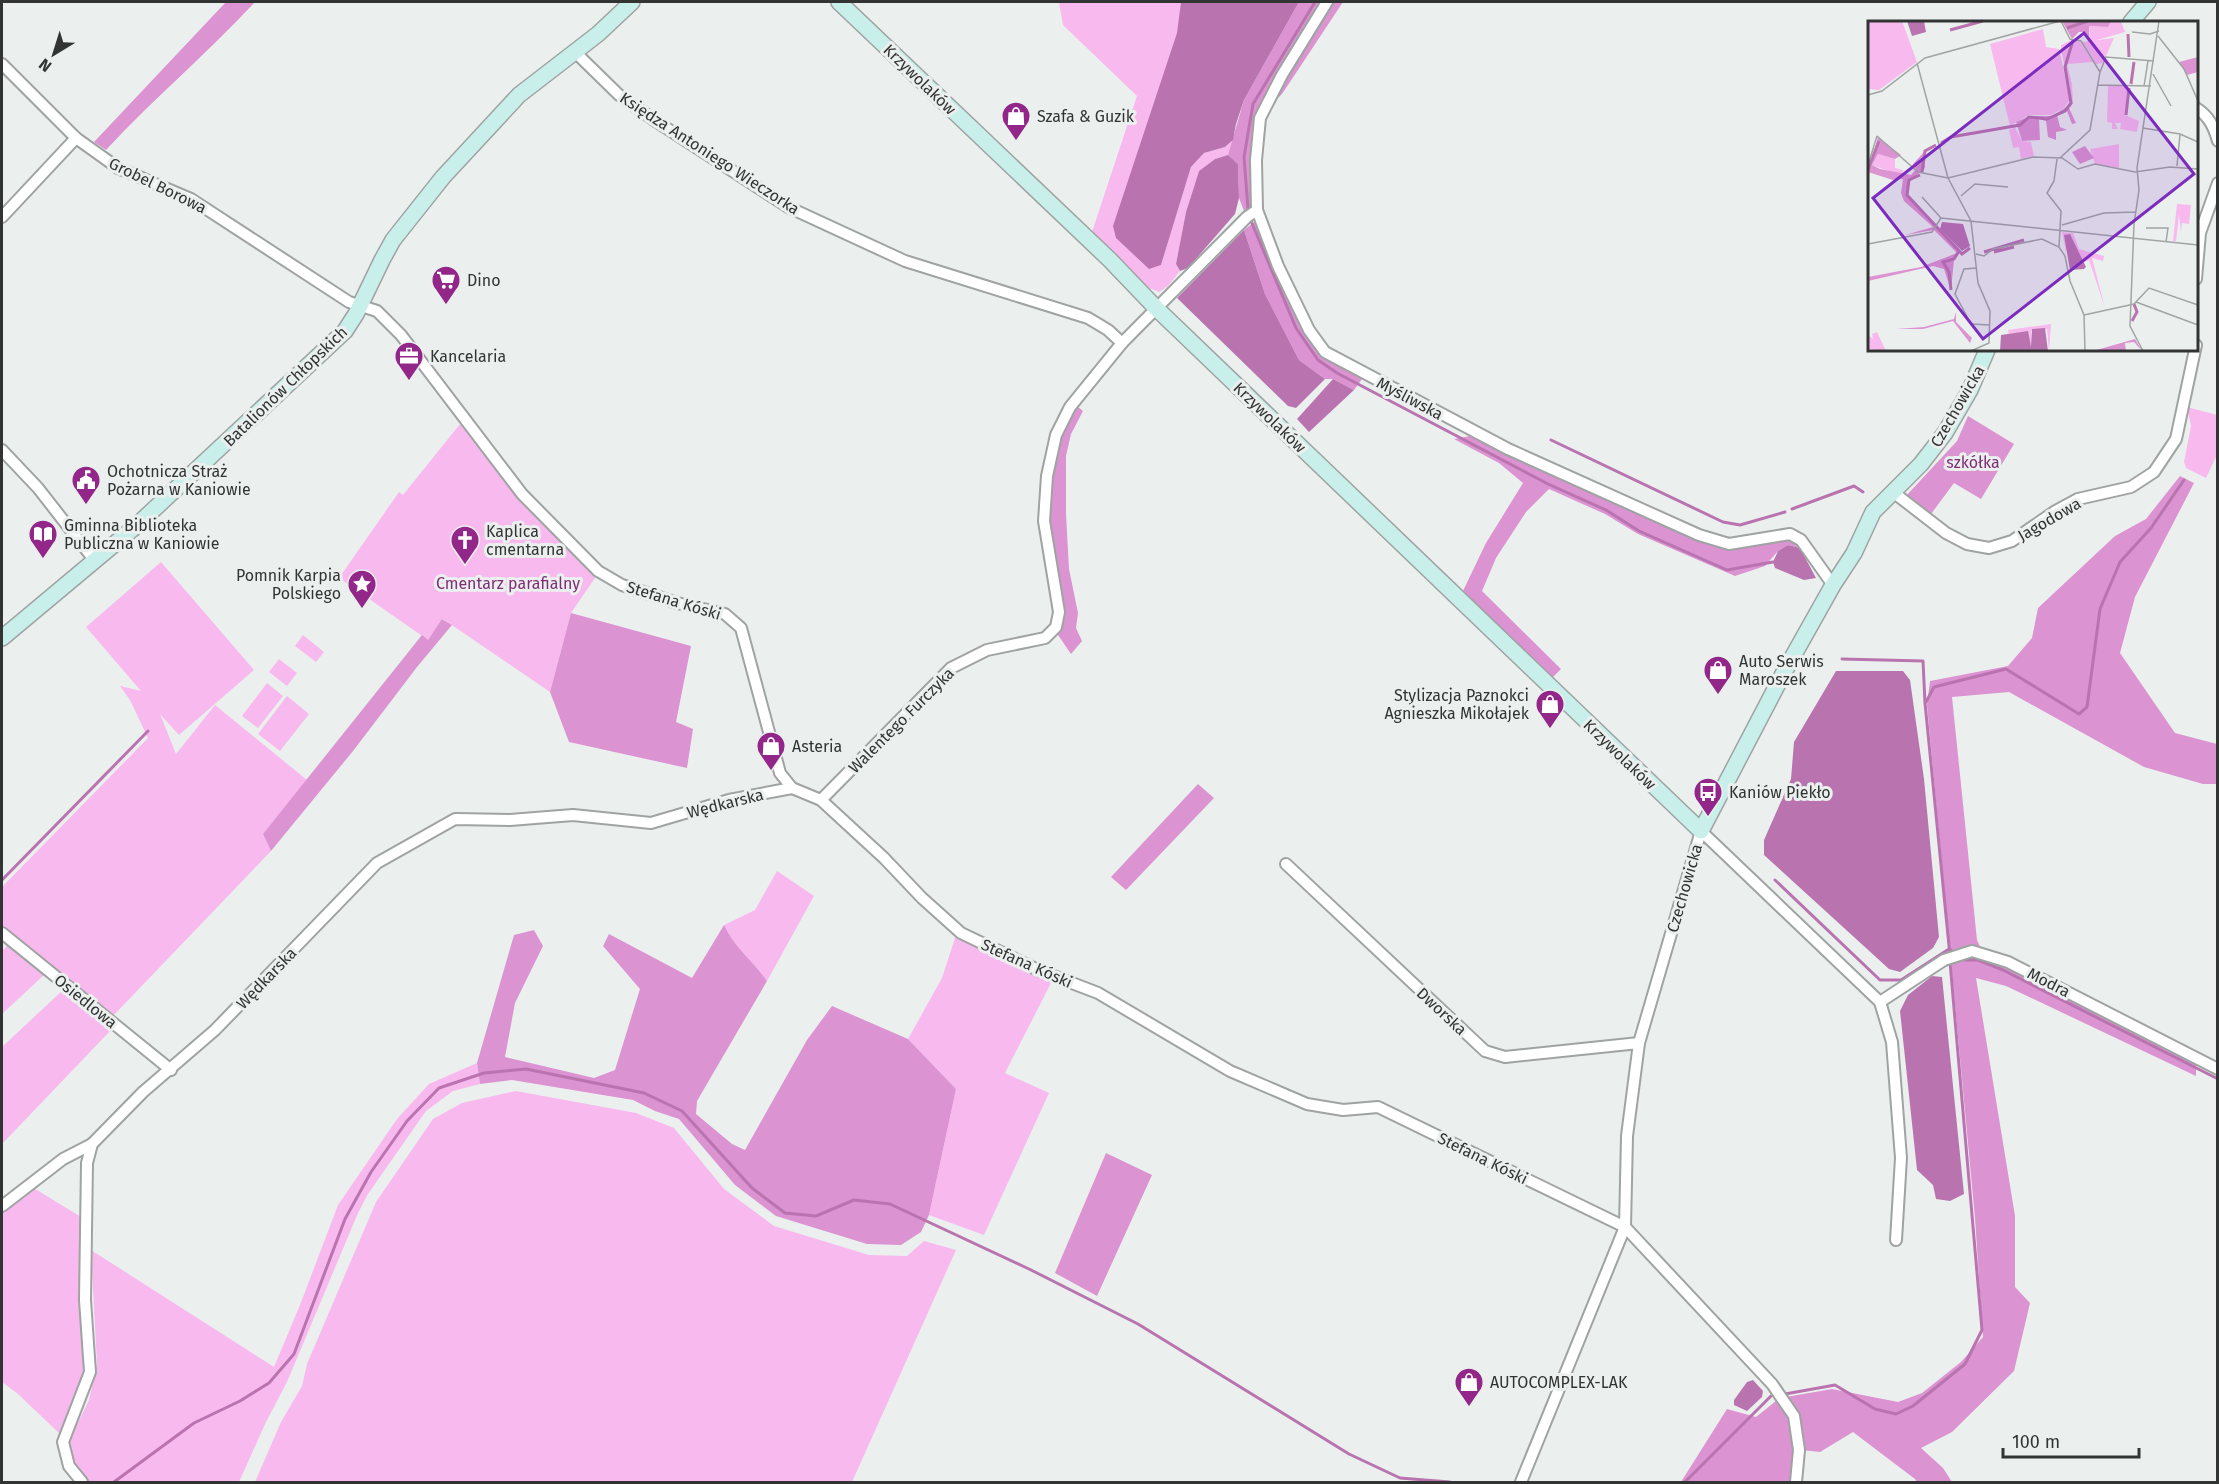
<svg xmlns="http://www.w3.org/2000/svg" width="2219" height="1484" viewBox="0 0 2219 1484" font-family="'Fira Sans',sans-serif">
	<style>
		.green { fill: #f8b9ee }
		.forest { fill: #db93d1 }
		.water { fill: #b974b0 }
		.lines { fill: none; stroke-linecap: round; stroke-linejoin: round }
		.stream { stroke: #b974b0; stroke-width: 3 }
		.street-casing { stroke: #9fa3a2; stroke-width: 14 }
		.secondary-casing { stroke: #9fa3a2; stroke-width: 18 }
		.street { stroke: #fff; stroke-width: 10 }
		.secondary { stroke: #c9efea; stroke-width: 15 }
		.labels { text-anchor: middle; stroke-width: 6; stroke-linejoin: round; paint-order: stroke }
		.street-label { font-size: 16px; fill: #323433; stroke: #ebf0ef }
		.poi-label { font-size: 16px; fill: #323433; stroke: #ebf0ef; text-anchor: start }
		.park-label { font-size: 16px; fill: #802d78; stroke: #ebf0ef }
		.inset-river { fill: none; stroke: #b974b0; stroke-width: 3 }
		.inset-road { fill: none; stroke: #a1a5a4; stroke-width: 1.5 }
		.view { fill: #7b2cbf; fill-opacity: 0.15; stroke: #7b2cbf; stroke-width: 3 }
		.inset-edge { fill: none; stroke: #323433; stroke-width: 3 }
	</style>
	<rect width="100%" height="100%" fill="#ebf0ef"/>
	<g class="green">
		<polygon points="1059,2 1181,2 1161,265 1191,167 1204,153 1225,147 1233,140 1228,155 1215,159 1199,171 1186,212 1176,264 1180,271 1168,286 1159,292 1144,286 1091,235 1137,96 1063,25"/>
		<polygon points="2187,407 2217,415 2217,455 2206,478 2186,468 2184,462 2191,426"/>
		<path d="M460,424c43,55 84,104 137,151l-26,38 -21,79 -107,-73 -15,21 -89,-62 60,-86 4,3z"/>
		<polygon points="161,562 254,670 179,735 160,714 176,754 215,705 307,780 263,834 271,851 112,1017 2,927 2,887 148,738 130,700 120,686 141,691 86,627"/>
		<polygon points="303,635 324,652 316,662 295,646"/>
		<polygon points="279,659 297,673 287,686 269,672"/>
		<polygon points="267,683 283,696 258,728 242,716"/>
		<polygon points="287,696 309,714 280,751 258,734"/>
		<path d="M777,871l37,25 -47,85c-14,-20 -33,-34 -43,-56l31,-15z"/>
		<polygon points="956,935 1052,981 1005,1073 1049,1093 984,1235 929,1215 956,1089 908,1039 942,978"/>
		<polygon points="8,945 44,975 2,1014 2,951"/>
		<polygon points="63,990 111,1030 2,1144 2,1047"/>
		<polygon points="477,1063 480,1084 453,1091 426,1111 368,1194 358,1213 287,1382 266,1422 239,1482 89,1481 73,1462 69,1441 89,1400 97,1364 91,1250 274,1367 300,1305 338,1205 397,1119 429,1084"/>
		<polygon points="516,1091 636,1113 674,1128 724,1189 774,1226 869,1255 907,1256 924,1241 956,1250 852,1482 255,1482 281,1422 302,1386 307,1364 376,1202 433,1119 462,1103"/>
		<polygon points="32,1187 81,1217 80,1301 86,1371 61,1435 18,1394 2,1382 2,1213"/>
	</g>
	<g class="forest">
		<path d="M226,2h29c-47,51 -101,96 -149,148l-12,-8z"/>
		<polygon points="1299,2 1343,2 1282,94 1258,117 1253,205 1244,211 1239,198 1238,164 1228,155 1244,100"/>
		<polygon points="1257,220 1324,355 1362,379 1354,390 1333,379 1325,379 1299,360 1265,294 1244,230"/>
		<polygon points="1078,407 1083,411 1071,434 1066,456 1066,514 1069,569 1078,613 1076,628 1082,641 1071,654 1056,632 1050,522 1051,478 1058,439"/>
		<polygon points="1968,416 2014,444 1981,499 1954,483 1931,514 1906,496 1957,441"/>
		<polygon points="1470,436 1729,548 1792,537 1800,542 1800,548 1788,545 1778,551 1765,566 1735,576 1638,534 1605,514 1549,489 1526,512 1496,558 1482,591 1561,669 1551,679 1462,593 1486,543 1523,483 1499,463 1454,439"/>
		<polygon points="2180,476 2194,483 2135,597 2120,653 2175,733 2217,744 2217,784 2203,784 2144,767 2009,692 1952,697 1977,940 1985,958 2006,964 2196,1063 2196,1076 2006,986 1976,978 2015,1216 2015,1287 2030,1303 2014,1371 1952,1432 1921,1448 1943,1468 1952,1482 1917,1482 1915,1479 1853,1432 1820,1452 1801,1450 1786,1397 1832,1389 1898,1402 1922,1393 1961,1362 1983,1337 1975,1218 1927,705 1930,681 2008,666 2032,638 2038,608 2115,536 2146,519"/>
		<polygon points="571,613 691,646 676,722 693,729 687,768 569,742 550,692"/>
		<polygon points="442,619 452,625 417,667 353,751 271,851 263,834 422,635 428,640"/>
		<polygon points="1198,784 1214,798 1126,890 1111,877"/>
		<path d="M724,925c10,22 29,36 43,56l-70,120 -1,13 36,30 13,6 62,-110 25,-34 76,33 48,50 -27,126 -8,17 -20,13 -34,-1 -91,-28 -41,-31 -56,-66 -24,-8 -22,-11 -121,-20 -32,4 -3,-21 37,-128 20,-5 9,16 -28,57 -10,54 89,21 21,-8 25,-81 -37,-43 6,-12 83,44z"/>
		<polygon points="1106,1153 1152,1175 1097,1296 1055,1273"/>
		<path d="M1781,1397c16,32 15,50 10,85h-110l46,-73 29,8z"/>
	</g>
	<g class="water">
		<polygon points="1181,2 1299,2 1244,100 1236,124 1233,140 1225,147 1204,153 1191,167 1161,265 1149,269 1116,238 1113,226 1177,33"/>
		<polygon points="1228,155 1238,164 1239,198 1235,214 1188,268 1180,271 1176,264 1186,212 1199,171 1215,159"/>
		<polygon points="1244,230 1265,294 1299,360 1325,379 1296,408 1288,406 1177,298"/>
		<polygon points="1333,379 1354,390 1309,432 1297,419"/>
		<polygon points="1788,545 1800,548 1816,578 1804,580 1775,568 1773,562 1778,551"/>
		<polygon points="1836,671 1903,671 1910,680 1924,779 1939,937 1933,948 1900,972 1889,969 1764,855 1764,840 1791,779 1794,742"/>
		<polygon points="1932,976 1942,977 1964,1194 1950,1201 1936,1199 1933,1185 1917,1170 1900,1011 1908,995"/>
		<polygon points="1753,1380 1763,1391 1762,1397 1747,1411 1734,1405 1734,1400 1747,1382"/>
	</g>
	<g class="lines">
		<g class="stream">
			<polyline points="1248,209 1244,157 1253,104 1315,2"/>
			<polyline points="1251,221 1296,328 1318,360 1337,373 1548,484 1606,510 1639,531 1727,570 1773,562"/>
			<polyline points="1551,440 1723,522 1740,525 1785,512"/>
			<polyline points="1792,509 1854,486 1863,492"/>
			<polyline points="1842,659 1923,661 1925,703 1950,956"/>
			<polyline points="1926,702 1934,687 2006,669 2079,714 2087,707 2100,609 2120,562 2151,528 2184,480"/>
			<polyline points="2,880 148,731"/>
			<polyline points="1775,880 1880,980 1901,980 1949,949 1955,953"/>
			<polyline points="1960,957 1964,960 1978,960 2003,970 2218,1079"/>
			<polyline points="1785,1394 1835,1385 1875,1409 1896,1414 1913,1406 1965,1364 1982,1330 1950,962"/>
			<polyline points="114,1482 194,1423 240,1401 269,1383 294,1354 345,1219 371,1172 407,1121 439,1088 484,1073 526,1069 644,1093 682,1111 752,1188 785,1213 816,1216 854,1200 890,1204 1029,1269 1138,1324 1349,1454 1400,1478 1450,1482"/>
			<polyline points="1685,1482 1771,1396"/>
		</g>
		<g class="street-casing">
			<g id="street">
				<polyline points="1327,2 1282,75 1260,118 1256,160 1257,210 1278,266 1309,330 1325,352 1508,449 1699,535 1729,544 1790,534 1801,540 1833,585"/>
				<polyline points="575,52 619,95 657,122 788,207 905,261 1088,318 1108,330 1122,343"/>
				<polyline points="2,64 76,138 118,168 191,199 349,302 377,311 401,335 522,494 598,571 622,585 677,603 725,614 741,628 780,773 792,788 821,800 884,858 922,898 961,933 1038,970 1098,993 1230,1071 1307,1104 1343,1110 1378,1107 1625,1227 1772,1384 1794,1416 1799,1450 1796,1482"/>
				<path d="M2196,108c13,8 18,19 22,33"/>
				<polyline points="2,217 76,138"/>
				<polyline points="2196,279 2200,233 2218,183"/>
				<polyline points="2,450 38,488 95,561"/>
				<polyline points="1893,492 1946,533 1967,544 1989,548 2012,541 2054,512 2078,499 2131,487 2154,472 2176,439 2196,345"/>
				<polyline points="821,800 951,668 987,650 1045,638 1056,627 1059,612 1044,521 1047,476 1056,435 1070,407 1122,343 1247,217 1257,210"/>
				<polyline points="1286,864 1485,1051 1505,1057 1639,1043"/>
				<polyline points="2,933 171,1070"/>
				<polyline points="1880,1002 1944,960 1972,951 2008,962 2218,1069"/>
				<polyline points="2,1206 63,1159 92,1144"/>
				<polyline points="82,1482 69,1466 63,1442 90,1372 85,1300 87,1163 92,1144 143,1092 215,1030 377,863 455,819 510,820 573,815 651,823 729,800 792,788"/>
				<polyline points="1521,1482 1625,1227 1627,1136 1639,1043 1701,831 1880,1002 1892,1042 1901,1158 1896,1240"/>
			</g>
		</g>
		<g class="secondary-casing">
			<g id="secondary">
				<polyline points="839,2 1110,260 1156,308 1701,831 1783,674 1833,585 1854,553 1873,512 1921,464 1945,433 1970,390 1987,350"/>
				<polyline points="2131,22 2148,2"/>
				<polyline points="2,638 136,526 345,331 356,314 382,260 393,240 443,177 519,95 598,34 632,2"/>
			</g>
		</g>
		<use href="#street" class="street"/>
		<use href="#secondary" class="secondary"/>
	</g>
	<defs>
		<g id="shop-pin" transform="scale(1.5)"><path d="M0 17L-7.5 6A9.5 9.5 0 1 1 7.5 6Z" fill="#922689" stroke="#ebf0ef"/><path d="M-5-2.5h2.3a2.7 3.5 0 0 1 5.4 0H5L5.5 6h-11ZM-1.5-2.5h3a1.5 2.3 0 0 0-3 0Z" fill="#fff"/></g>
		<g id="supermarket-pin" transform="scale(1.5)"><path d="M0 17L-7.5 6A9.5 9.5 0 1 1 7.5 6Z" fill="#922689" stroke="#ebf0ef"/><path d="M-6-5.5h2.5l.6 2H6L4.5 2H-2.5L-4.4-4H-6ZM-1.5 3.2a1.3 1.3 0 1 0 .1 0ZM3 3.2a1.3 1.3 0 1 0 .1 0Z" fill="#fff"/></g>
		<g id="office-pin" transform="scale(1.5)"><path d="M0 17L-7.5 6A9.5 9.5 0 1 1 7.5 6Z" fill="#922689" stroke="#ebf0ef"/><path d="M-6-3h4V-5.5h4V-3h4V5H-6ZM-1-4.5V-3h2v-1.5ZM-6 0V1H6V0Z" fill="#fff"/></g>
		<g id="civic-pin" transform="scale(1.5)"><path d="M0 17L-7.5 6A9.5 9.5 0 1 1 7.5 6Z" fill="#922689" stroke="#ebf0ef"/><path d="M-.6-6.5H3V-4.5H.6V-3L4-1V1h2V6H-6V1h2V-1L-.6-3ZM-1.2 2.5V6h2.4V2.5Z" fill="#fff"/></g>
		<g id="library-pin" transform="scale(1.5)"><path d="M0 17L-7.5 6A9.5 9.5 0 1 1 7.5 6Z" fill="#922689" stroke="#ebf0ef"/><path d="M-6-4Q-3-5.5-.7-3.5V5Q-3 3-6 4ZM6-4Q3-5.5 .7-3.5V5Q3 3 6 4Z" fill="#fff"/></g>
		<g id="church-pin" transform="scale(1.5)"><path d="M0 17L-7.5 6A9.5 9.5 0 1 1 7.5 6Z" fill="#922689" stroke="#ebf0ef"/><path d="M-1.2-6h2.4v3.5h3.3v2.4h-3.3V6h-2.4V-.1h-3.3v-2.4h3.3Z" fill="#fff"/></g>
		<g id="sight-pin" transform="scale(1.5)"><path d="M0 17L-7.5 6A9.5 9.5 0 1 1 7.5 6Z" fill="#922689" stroke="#ebf0ef"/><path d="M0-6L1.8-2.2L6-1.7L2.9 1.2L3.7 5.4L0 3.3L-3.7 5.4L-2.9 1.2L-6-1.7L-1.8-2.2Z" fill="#fff"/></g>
		<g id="bus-pin" transform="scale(1.5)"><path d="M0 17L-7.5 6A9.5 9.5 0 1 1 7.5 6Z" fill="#922689" stroke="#ebf0ef"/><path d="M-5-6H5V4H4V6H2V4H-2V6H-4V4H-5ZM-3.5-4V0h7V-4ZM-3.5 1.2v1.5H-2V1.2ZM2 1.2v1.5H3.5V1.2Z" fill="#fff"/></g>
	</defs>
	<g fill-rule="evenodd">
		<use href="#shop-pin" x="1016" y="116"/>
		<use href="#supermarket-pin" x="446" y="280"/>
		<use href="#office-pin" x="409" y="356"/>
		<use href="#civic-pin" x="86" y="480"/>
		<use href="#library-pin" x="43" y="534"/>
		<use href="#church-pin" x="465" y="540"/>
		<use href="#sight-pin" x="362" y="584"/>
		<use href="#shop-pin" x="1718" y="670"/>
		<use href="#shop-pin" x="1550" y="704"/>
		<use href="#shop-pin" x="771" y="746"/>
		<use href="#bus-pin" x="1708" y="792"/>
		<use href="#shop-pin" x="1469" y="1382"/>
	</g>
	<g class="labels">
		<g class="street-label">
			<text transform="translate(920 79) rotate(44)" y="6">Krzywolaków</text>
			<text transform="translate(710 153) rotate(33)" y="6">Księdza Antoniego Wieczorka</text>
			<text transform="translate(158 185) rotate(26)" y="6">Grobel Borowa</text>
			<text transform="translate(285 386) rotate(-44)" y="6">Batalionów Chłopskich</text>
			<text transform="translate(1410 398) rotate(28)" y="6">Myśliwska</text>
			<text transform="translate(1957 406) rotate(-60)" y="6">Czechowicka</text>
			<text transform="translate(1270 417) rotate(44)" y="6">Krzywolaków</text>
			<text transform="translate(2049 519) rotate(-30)" y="6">Jagodowa</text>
			<text transform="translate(674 600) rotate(17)" y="6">Stefana Kóski</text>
			<text transform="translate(901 720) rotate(-45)" y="6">Walentego Furczyka</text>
			<text transform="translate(1620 754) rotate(44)" y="6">Krzywolaków</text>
			<text transform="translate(725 803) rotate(-14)" y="6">Wędkarska</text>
			<text transform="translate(1684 888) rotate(-74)" y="6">Czechowicka</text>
			<text transform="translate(1027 963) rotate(24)" y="6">Stefana Kóski</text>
			<text transform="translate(266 978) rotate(-46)" y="6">Wędkarska</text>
			<text transform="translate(2049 982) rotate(27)" y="6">Modra</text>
			<text transform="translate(86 1001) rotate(39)" y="6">Osiedlowa</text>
			<text transform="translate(1442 1011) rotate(43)" y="6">Dworska</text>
			<text transform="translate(1483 1158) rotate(26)" y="6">Stefana Kóski</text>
		</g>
		<g class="poi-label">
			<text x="1037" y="122">Szafa &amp; Guzik</text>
			<text x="467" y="286">Dino</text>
			<text x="430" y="362">Kancelaria</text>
			<text x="107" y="477">Ochotnicza Straż<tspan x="107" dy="18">Pożarna w Kaniowie</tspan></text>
			<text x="64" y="531">Gminna Biblioteka<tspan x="64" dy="18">Publiczna w Kaniowie</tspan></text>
			<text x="486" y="537">Kaplica<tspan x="486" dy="18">cmentarna</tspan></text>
			<text x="341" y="581" text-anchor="end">Pomnik Karpia<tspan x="341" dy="18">Polskiego</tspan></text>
			<text x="1739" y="667">Auto Serwis<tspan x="1739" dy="18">Maroszek</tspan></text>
			<text x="1529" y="701" text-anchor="end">Stylizacja Paznokci<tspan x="1529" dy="18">Agnieszka Mikołajek</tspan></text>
			<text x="792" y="752">Asteria</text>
			<text x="1729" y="798">Kaniów Piekło</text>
			<text x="1490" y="1388">AUTOCOMPLEX-LAK</text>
		</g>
		<g class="park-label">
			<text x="1973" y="468">szkółka</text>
			<text x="508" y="589">Cmentarz parafialny</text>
		</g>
	</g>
	<g transform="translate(1868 21)">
		<rect width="330" height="330" fill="#ebf0ef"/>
		<path d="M34,0l15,41 -38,28 -11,-1v-67zM243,0h10l4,11 -35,10 -1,-16 19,1zM175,8l3,18 13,2 11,51 -6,8 -13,7h-22l-19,11 -20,-82zM246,17l-11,25 -7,1 -14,-22zM204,19l8,2 13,20 -26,2 5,20 1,19 -3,5v-20l-9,-38v-5zM240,65h20l-3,29 14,6 -2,11 -17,-3 1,-6h-6l3,6h-6v-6l-5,-1zM147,106l7,14 9,1 3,14 -13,3 -2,-12 -6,1 -4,-18zM251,123v24l-24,-4 -5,-15zM10,133l17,5v9l8,2 -1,6 -30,-11zM309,183l14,1 -2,19 -7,-1 -1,9 -2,-17 -3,26h-3zM194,211l11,1 6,16 25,7 -1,5 -11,-3 13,50 -16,-48 -7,3 -14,-17 -2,6zM183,303l-2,27 -2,-22 -16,2 1,17 -8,-16 -15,2 -1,-4zM9,311l9,19 -18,-2v-14l5,4 -1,-5z" fill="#f8b9ee"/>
		<path d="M194,0h49l-3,6 -19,-1v16l-4,-10h-6l-7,7zM330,36v15l-11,3 -8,-13zM200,85l8,17 -4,1 -5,-13 -10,4 3,12 7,3 -11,2v8l-8,-3 -2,-16 -7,-2 1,21 -18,1 -6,-19 14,-6h22zM10,116l23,18 -6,4 -17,-5 -6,11 8,4 31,6 5,-6 -3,-5 11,-12 1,16 -16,14 -3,12 54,58 -6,8 -3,30 -7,-21 -11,-3 -65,15v-4l53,-10 36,-14 -23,-23 -29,5 28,-8 -29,-26 -3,-8 2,-14 -10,1 -25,-8zM217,125l9,12 -14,6 -8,-12zM88,291v10l16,16 -2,5 -17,-22 -30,8h-27l28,-2 30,-8zM267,318l7,12 -8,-9 -9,1 1,8h-33z" fill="#db93d1"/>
		<path d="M39,0h17l2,11 -14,4zM74,201l21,2 7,22 -8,5 -22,-22zM202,213l16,33 -2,2 -14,1 -6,-35zM177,307l3,23h-48l1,-16 27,-4 3,16 1,-18z" fill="#b974b0"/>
		<path class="inset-river" d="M199,7l21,-7M82,9l33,-9M260,13l1,23M263,63l3,-22M258,94l3,-27M73,122l10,-6 69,-12 9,-8 18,2 18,-8 6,-8 -6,-36 8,-27M0,148l11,-28M54,151l3,-21 11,-6M52,154l-11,5 -2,15 55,59 8,-6M116,231l40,-12M126,231l20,-5M83,269l-2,-18 -6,-10 11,-3 5,-8M264,300l5,-9 -3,-8"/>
		<path class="inset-road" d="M264,11l18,2 9,-3M290,15l26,33 14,32M49,42l31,115 23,43 7,62 12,28 -1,32 -18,8M232,51l6,-15 48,4M285,53l18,32M230,64l53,1M276,65l4,-25M0,74l14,-4 43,-33 135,-37M275,107l37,6 18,8M9,115l41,36 30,6 85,-21 29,1 16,11 17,-5 40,8 35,-5 28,2M192,137l30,-28 10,-58 -19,-31 -11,-2 -9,-18M189,138l-3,22 -7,12 14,18 -2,36M0,144l9,-29M309,145l3,-32M93,175l14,-12 33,3M54,176l19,21 257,27M194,204l42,-12 32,-1M278,207h22l-2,14M0,223l64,-12 9,-14M108,233l8,2 9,-7 49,-10 17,8 6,9 5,25 14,34 1,36M109,247l-13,1 -9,25 16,30 19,1M268,281l62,23M216,294l50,-11 15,-16 49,17M275,330l-13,-25 4,-102 5,-34 -2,-22 22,-147"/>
		<path class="view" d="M216,12l110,141 -211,165 -110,-141z"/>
		<rect width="330" height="330" class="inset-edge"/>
	</g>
	<rect width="2219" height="1484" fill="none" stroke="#323433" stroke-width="6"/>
	<g transform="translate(54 54) rotate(218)" stroke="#ebf0ef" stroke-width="4.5" paint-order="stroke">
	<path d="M0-4.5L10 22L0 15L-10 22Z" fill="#323433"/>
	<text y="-9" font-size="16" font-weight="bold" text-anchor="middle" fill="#323433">N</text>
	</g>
	<path d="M2003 1448v9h136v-9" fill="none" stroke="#323433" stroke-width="3"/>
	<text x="2012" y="1448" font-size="18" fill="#323433" stroke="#ebf0ef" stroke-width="4.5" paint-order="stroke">100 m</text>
</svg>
